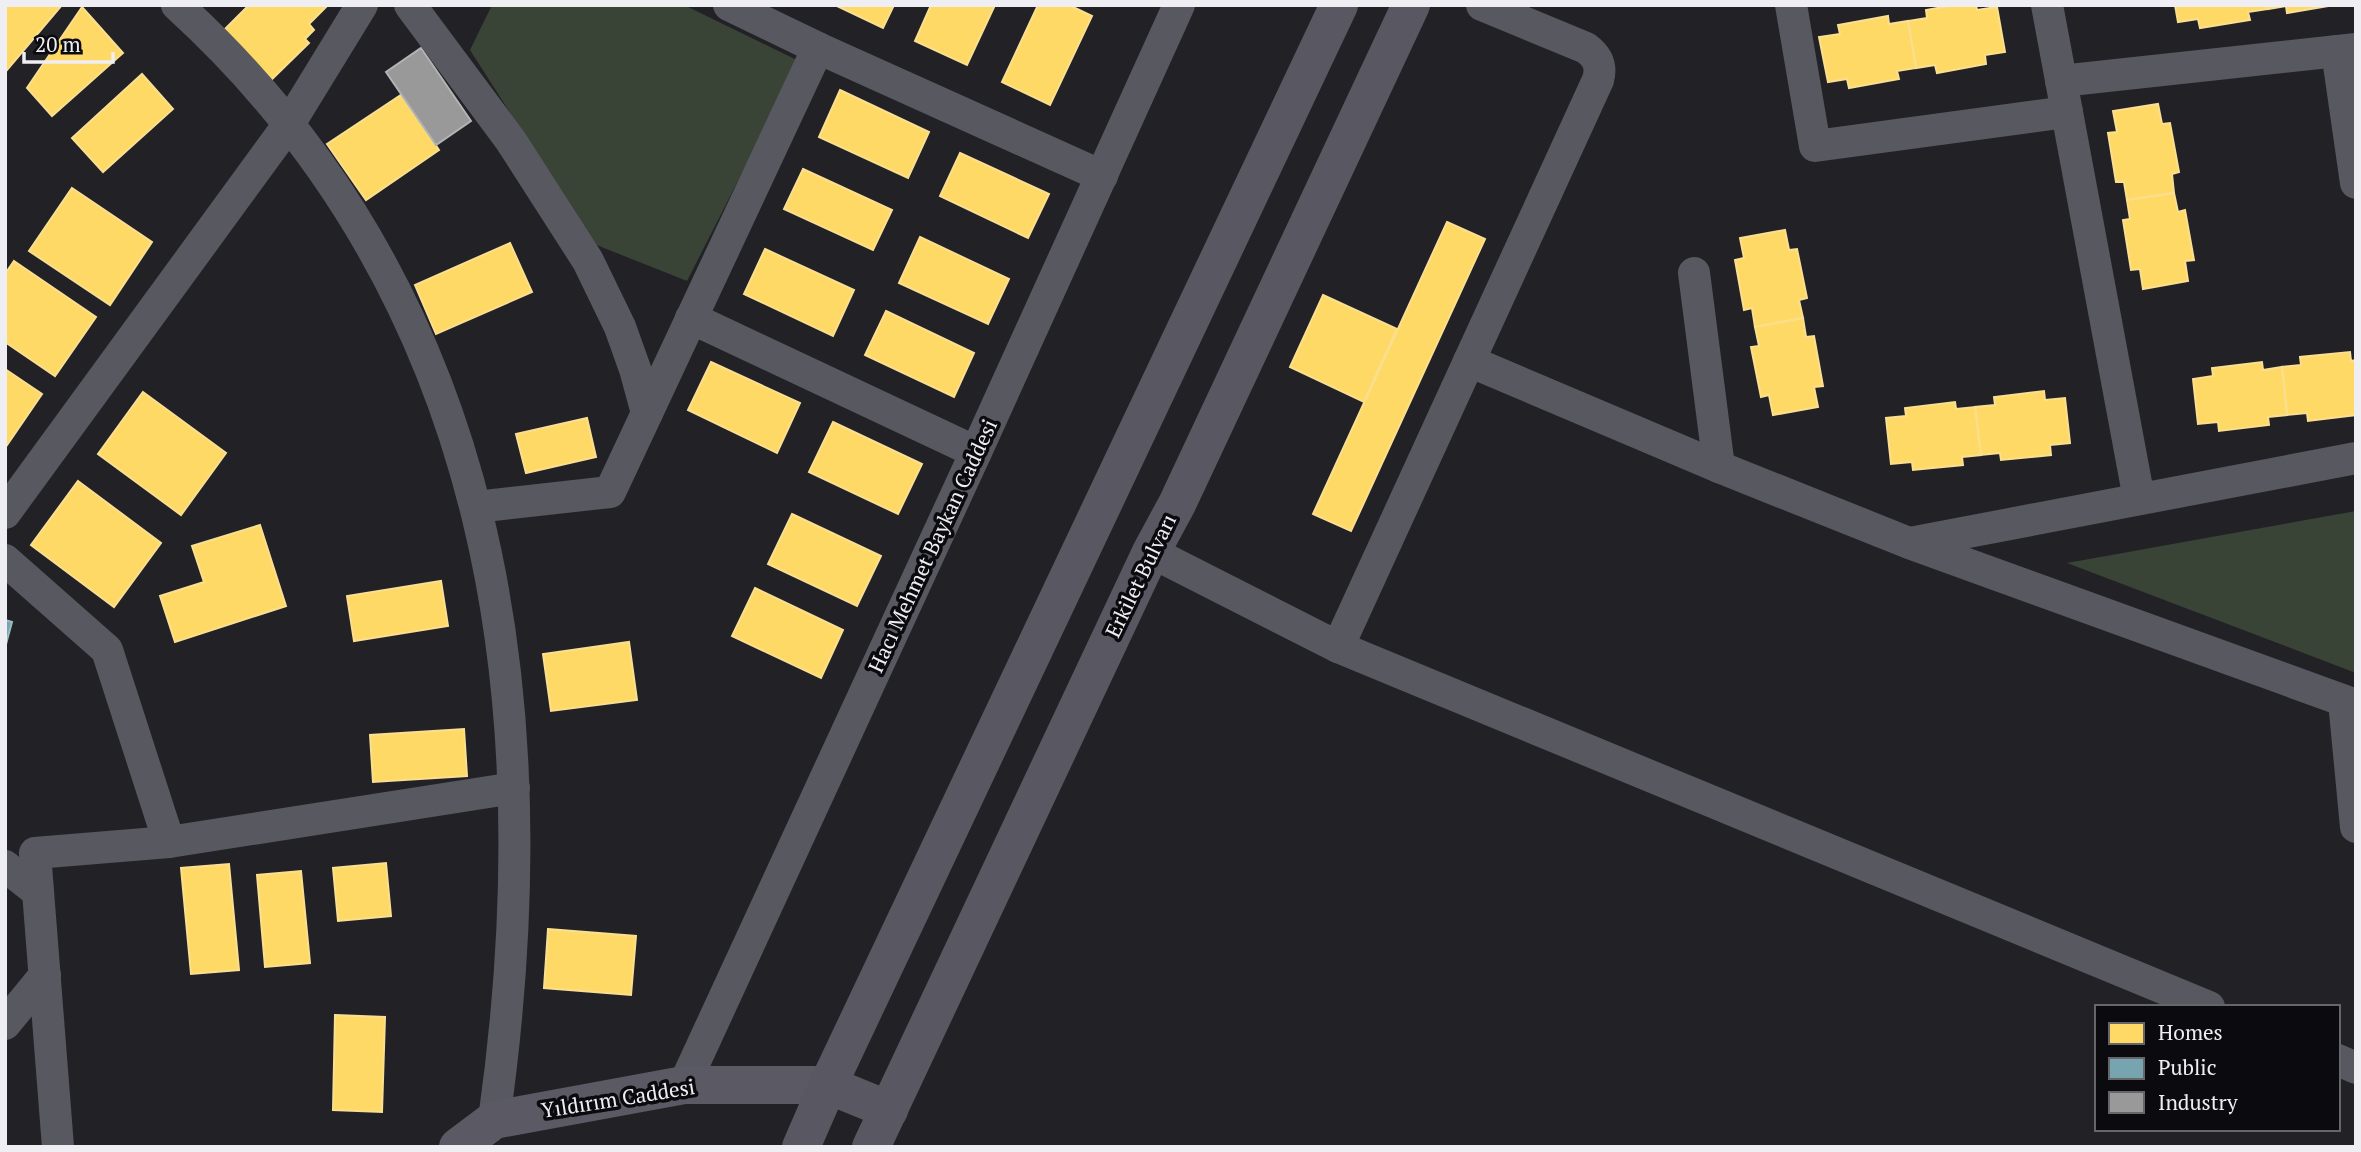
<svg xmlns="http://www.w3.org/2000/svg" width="2361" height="1152" viewBox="0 0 2361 1152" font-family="'PT Serif',serif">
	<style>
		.green { fill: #394336 }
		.homes { fill: #ffd966; stroke: #fadf90; stroke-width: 2 }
		.public { fill: #76a5af; stroke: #9abbc3; stroke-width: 2 }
		.industry { fill: #999; stroke: #b3b2b4; stroke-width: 2 }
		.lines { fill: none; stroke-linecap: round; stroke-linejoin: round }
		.street { stroke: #585861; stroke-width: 32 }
		.secondary { stroke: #5b5964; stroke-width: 38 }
		.primary { stroke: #595862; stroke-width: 38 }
		.labels { text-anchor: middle; stroke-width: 7; stroke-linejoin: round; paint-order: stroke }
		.street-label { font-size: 21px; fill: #efeef3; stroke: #0b0a0e }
	</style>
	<rect width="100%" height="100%" fill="#222226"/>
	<g class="green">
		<polygon points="492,5 684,5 799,61 687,281 594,244 470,50"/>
		<polygon points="2356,511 2356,673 2067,563"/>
	</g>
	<g class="homes">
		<polygon points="5,5 62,5 7,70 5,68"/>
		<polygon points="249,5 328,5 309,24 314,30 305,39 309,43 268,83 219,35"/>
		<polygon points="835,5 894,5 883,28"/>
		<polygon points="931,5 995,5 967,65 915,41"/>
		<polygon points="1038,5 1069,5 1092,16 1050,105 1002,82"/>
		<polygon points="1954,5 1976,5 1977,10 1997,7 2005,52 1985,55 1986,64 1937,73 1935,65 1916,68 1908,21 1927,18 1926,10"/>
		<polygon points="2175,5 2267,5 2268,9 2248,12 2250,20 2200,28 2198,19 2178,22"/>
		<polygon points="2267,5 2334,5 2287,13 2286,6 2268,9"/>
		<polygon points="82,7 123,53 52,116 27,88"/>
		<polygon points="1888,16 1889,24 1908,21 1916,68 1897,71 1899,79 1849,88 1847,79 1828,82 1819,37 1840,34 1838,25"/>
		<polygon points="142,74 173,109 103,172 72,138"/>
		<polygon points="840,90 929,132 908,178 819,137"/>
		<polygon points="401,95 439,150 366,200 327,144"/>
		<polygon points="2158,104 2162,124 2170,123 2179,172 2172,174 2174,193 2127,200 2124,182 2116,182 2108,133 2117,132 2113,111"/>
		<polygon points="960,153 1049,194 1028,238 940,196"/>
		<polygon points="803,169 892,210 873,250 784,209"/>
		<polygon points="72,188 152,242 110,305 29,251"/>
		<polygon points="2174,193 2178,212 2185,210 2194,260 2185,261 2188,281 2143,289 2140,269 2131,270 2123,220 2130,219 2127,200"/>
		<polygon points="1447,222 1485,239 1351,531 1313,514"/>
		<polygon points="1785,230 1789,250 1797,249 1807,298 1799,300 1803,318 1755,327 1752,308 1744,310 1735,260 1744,258 1740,238"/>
		<polygon points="920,237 1009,279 988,324 899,283"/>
		<polygon points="510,243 532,292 436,334 415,285"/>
		<polygon points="765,249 854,290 833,336 744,294"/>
		<polygon points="14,261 96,317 55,376 5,342 5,274"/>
		<polygon points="1323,295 1397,329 1364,402 1290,367"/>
		<polygon points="886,311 974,353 954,397 865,355"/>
		<polygon points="1803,318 1806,337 1814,336 1823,386 1814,387 1818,407 1773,415 1769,395 1761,397 1751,347 1759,346 1755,327"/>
		<polygon points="2350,352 2351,361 2356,360 2356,415 2308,421 2307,413 2287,415 2282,367 2301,365 2300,357"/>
		<polygon points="711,362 800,403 777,453 688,410"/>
		<polygon points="2262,362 2263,370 2282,367 2287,415 2268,417 2269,425 2219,431 2218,422 2198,424 2193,379 2213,376 2212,368"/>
		<polygon points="5,369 42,394 5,448"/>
		<polygon points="2044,391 2045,400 2065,398 2070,443 2050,445 2051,455 2001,460 2000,453 1981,455 1975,407 1995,405 1994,397"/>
		<polygon points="143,392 226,453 181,515 98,454"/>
		<polygon points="1955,402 1956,409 1975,407 1981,455 1962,457 1963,465 1913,470 1912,462 1891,464 1886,418 1906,416 1905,408"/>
		<polygon points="587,418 596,457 526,473 516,434"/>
		<polygon points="833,422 922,464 898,514 809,472"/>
		<polygon points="78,481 161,543 114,607 31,545"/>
		<polygon points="792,514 881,556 857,606 768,564"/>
		<polygon points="260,525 286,606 175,642 160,596 204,582 192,546"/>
		<polygon points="441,581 448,626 354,641 347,596"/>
		<polygon points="755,588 843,630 821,678 732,636"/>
		<polygon points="629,642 637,700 551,711 543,654"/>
		<polygon points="464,729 467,776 373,782 370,735"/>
		<polygon points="386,863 391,916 338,921 333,868"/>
		<polygon points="229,864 239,970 191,974 181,868"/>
		<polygon points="301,871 310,963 265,967 257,875"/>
		<polygon points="548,929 636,936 631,995 544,988"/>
		<polygon points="335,1015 385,1017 382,1112 333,1110"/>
	</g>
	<polygon class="public" points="5,620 12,622 5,648"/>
	<polygon class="industry" points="421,48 471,121 436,145 386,72"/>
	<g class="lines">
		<g class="street">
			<path d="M177,5c322,293 375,704 317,1115"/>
			<polyline points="410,5 511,141 588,261 620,327 635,369 647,413"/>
			<polyline points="729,5 818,48 1102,176"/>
			<polyline points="1791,5 1815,146 2067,112"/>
			<polyline points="2047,5 2139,499"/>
			<polyline points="2337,51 2356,183"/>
			<polyline points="2061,81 2356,49"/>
			<polyline points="1694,273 1719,467"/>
			<polyline points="691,318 976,452"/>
			<polyline points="1469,361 1719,467 1909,543 2356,705"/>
			<polyline points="476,507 610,492 818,48"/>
			<polyline points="5,513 289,124 362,5"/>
			<polyline points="1910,543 2356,458"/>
			<polyline points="1151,552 1338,647 2209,1007"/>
			<polyline points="5,560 107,650 169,842"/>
			<path d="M1338,647l260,-567c4,-14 0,-23 -12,-32l-104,-43"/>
			<polyline points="2344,701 2356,827"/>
			<polyline points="5,866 38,892"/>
			<polyline points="5,1024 45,975"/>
			<polyline points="2338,1060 2356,1068"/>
			<polyline points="684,1085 976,452 1179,5"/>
			<polyline points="58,1147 35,853 169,842 514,788"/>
		</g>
		<polyline class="secondary" points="458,1147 494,1120 684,1085 828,1085"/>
		<g class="primary">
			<polyline points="828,1085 889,1110"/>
			<polyline points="801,1147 828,1085 1339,5"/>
			<polyline points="871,1147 1151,552 1177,504 1411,5"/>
		</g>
	</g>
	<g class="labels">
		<g class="street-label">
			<text transform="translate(933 546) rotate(-65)" y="7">Hacı Mehmet Baykan Caddesi</text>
			<text transform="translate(1141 576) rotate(-64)" y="7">Erkilet Bulvarı</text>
			<text transform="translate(618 1099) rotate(-9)" y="7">Yıldırım Caddesi</text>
		</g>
	</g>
	<rect width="2361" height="1152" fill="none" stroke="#efeef3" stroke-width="14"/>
	<rect x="2095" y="1005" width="245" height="126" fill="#0b0a0e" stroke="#66656a" stroke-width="2"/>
	<rect x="2109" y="1023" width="35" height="21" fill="#ffd966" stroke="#66656a" stroke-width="2"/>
	<text x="2158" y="1040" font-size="21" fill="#efeef3">Homes</text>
	<rect x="2109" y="1058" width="35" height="21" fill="#76a5af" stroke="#66656a" stroke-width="2"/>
	<text x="2158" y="1075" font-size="21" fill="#efeef3">Public</text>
	<rect x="2109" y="1092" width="35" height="21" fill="#999999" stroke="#66656a" stroke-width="2"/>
	<text x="2158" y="1110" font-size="21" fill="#efeef3">Industry</text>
	<path d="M24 52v10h89v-10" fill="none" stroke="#efeef3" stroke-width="3.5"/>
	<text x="35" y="52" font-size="21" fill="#efeef3" stroke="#0b0a0e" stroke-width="5" paint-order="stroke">20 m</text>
</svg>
